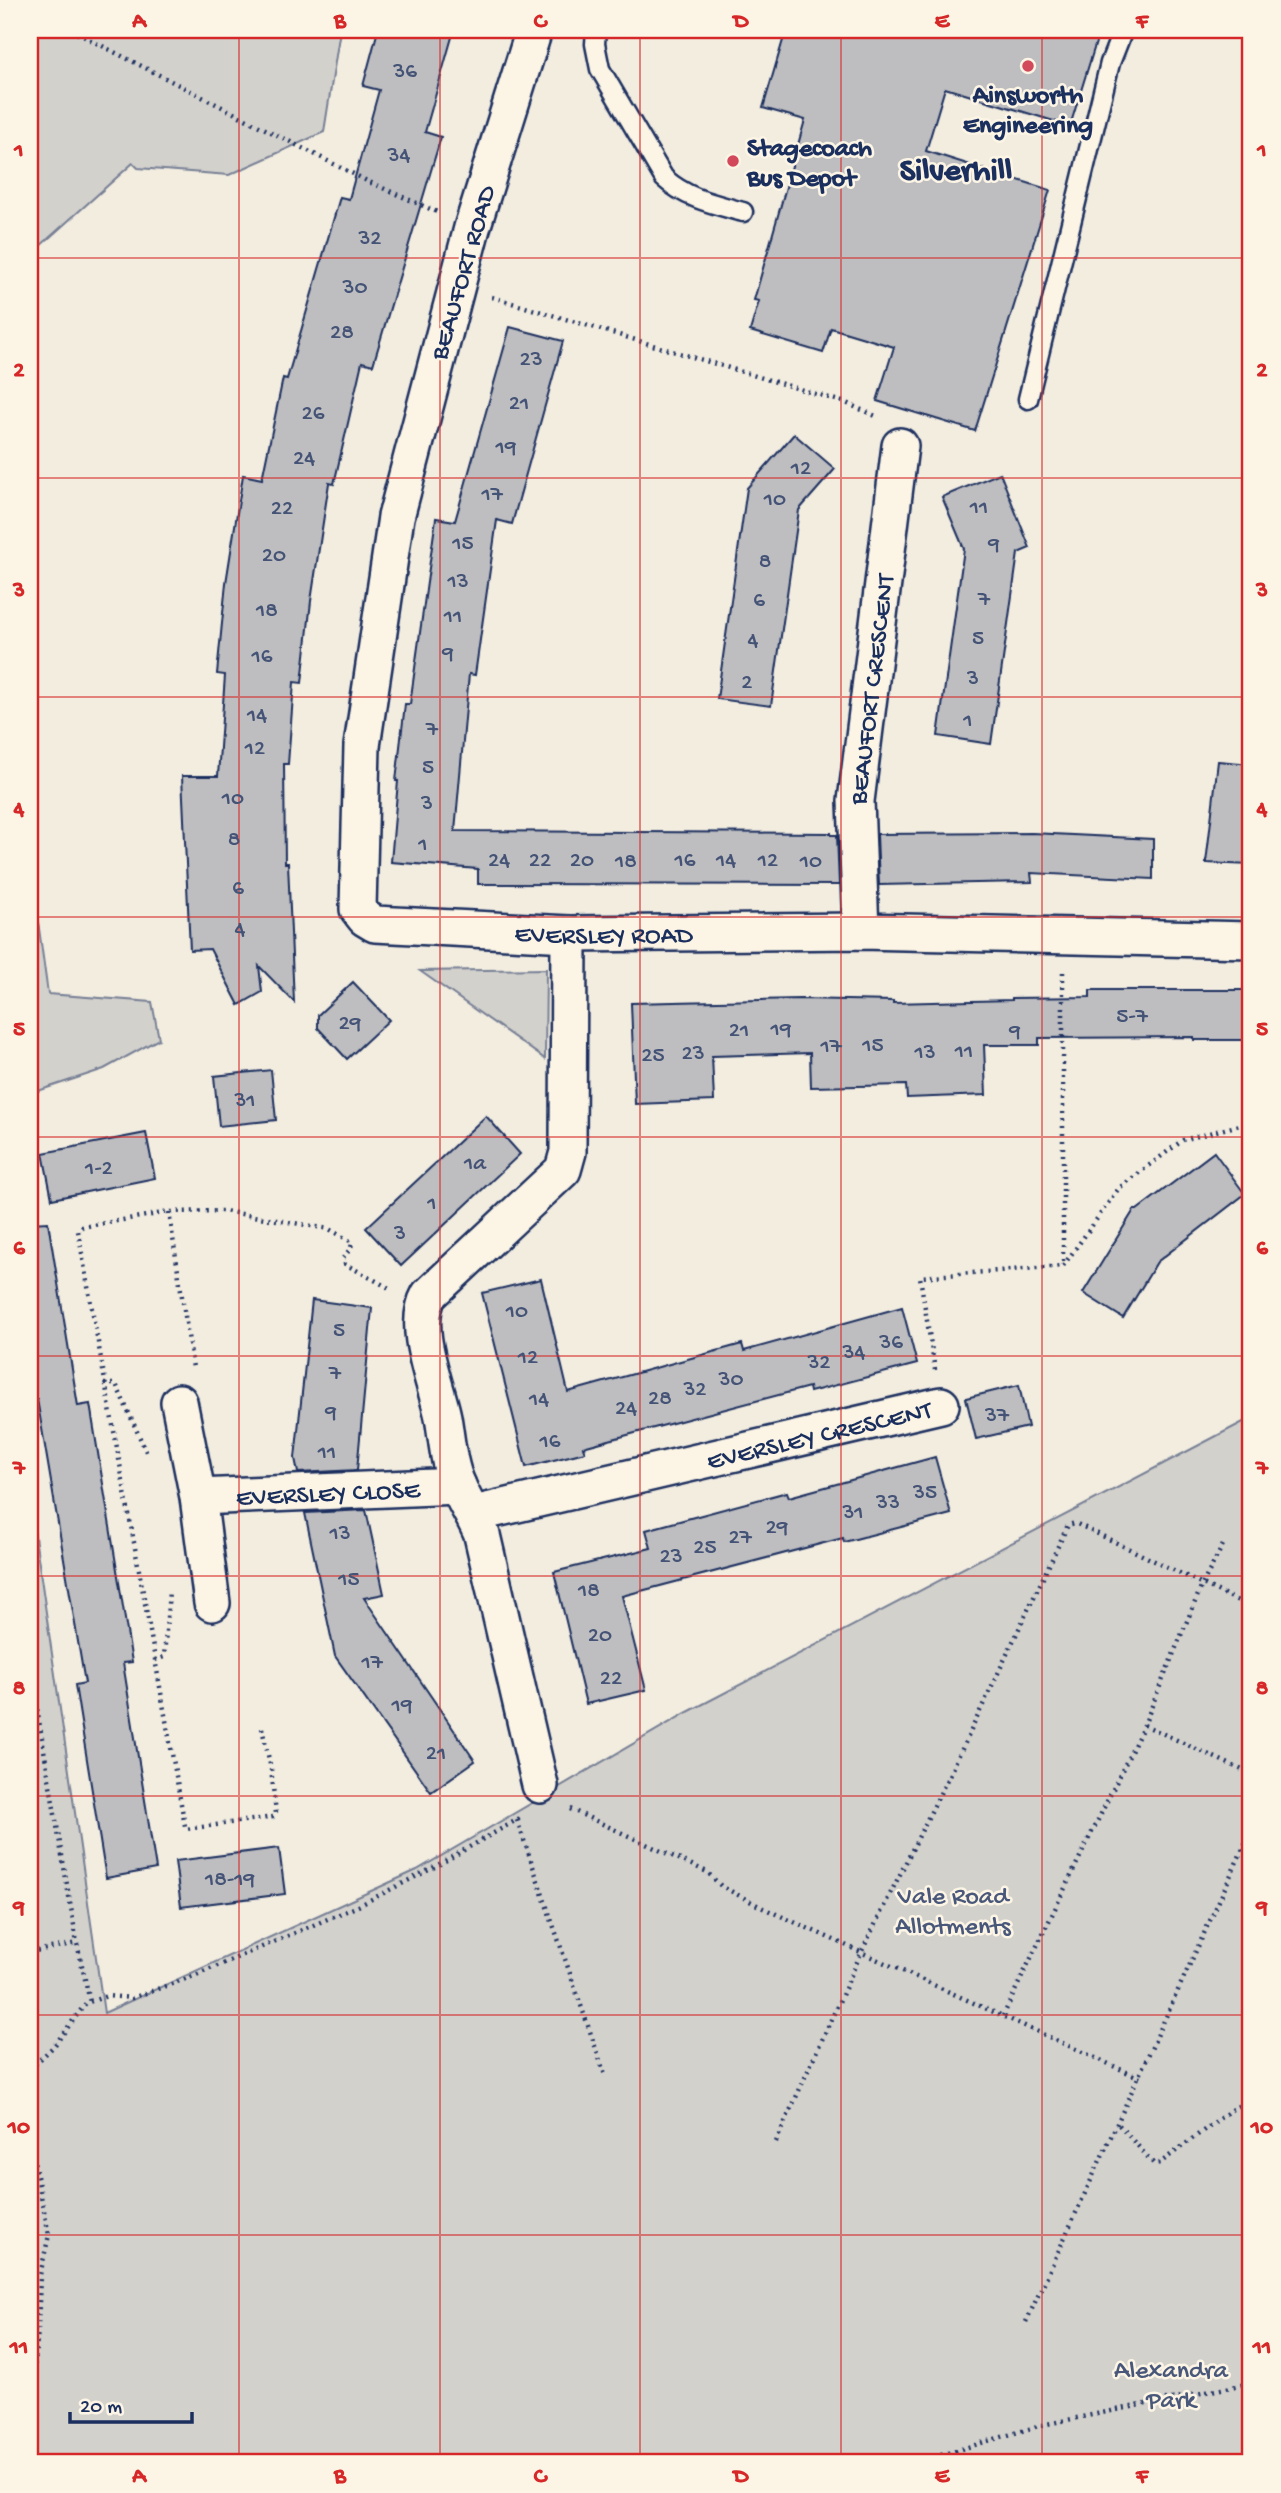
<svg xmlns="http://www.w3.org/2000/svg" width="1281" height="2493" viewBox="0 0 1281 2493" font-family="'Gochi Hand',sans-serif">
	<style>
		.green { fill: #d3d1cc; stroke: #778095; stroke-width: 2 }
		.building { fill: #bebec0; stroke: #1b2f5e; stroke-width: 2 }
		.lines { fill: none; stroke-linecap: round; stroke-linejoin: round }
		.service-casing { stroke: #1b2f5e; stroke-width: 23 }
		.minor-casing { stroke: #1b2f5e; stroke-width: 40 }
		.path { stroke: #1b2f5e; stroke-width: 4.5; stroke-dasharray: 2 5; stroke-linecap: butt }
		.service { stroke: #fcf5e5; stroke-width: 18 }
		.minor { stroke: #fcf5e5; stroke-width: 35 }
		.grid { fill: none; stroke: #d62828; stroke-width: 2; stroke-opacity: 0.55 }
		.poi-dot { fill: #d1495b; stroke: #fcf5e5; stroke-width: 2.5 }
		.labels { text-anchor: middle; stroke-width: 5; stroke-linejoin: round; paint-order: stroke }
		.number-label { font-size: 23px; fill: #445376 }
		.poi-label { font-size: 26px; font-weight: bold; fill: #1b2f5e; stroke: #fcf5e5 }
		.street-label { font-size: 26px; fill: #1b2f5e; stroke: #fcf5e5 }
		.park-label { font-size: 26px; fill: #49587a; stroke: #fcf5e5 }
		.district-label { font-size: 33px; font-weight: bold; fill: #1b2f5e; stroke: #fcf5e5 }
		.neatline { fill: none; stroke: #d62828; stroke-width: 2.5 }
		.grid-label { font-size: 23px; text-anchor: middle; font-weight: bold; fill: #d62828 }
	</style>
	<rect width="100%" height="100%" fill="#f3ede0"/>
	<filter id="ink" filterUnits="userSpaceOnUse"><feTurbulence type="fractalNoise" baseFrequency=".0143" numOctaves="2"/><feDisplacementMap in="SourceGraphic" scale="14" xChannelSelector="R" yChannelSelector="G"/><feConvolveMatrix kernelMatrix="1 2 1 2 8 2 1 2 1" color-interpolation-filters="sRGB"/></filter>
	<g filter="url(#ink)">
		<g class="green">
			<polygon points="30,30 340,30 324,132 229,175 138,168 133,163 30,255"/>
			<polygon points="30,863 48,994 152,1002 159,1039 104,1069 38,1091 30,1091"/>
			<polygon points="546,969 545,1059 420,971"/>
			<polygon points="1251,1418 1251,2463 30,2463 30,1502 104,2013 417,1870 686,1713"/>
		</g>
		<g class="building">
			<polygon points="378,30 454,30 425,132 441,137 373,365 362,362 334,484 329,483 311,601 302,683 294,682 288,764 284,764 285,863 288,863 294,1002 259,966 262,992 239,1005 210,949 190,950 182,776 218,776 225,675 217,674 226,583 243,475 262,479 283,378 287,379 340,197 349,199 379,90 363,86"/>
			<polygon points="786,30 1065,30 1097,39 1070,126 945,88 926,151 1050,190 975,431 877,401 894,347 831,328 823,353 750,331 759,301 754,300 805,120 763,108"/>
			<polygon points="510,327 563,341 512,524 497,520 475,675 469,674 455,831 831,833 831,835 837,835 839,885 478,884 478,869 391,862 398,781 396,781 405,704 410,704 436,518 455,521"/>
			<polygon points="794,434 835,469 799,510 771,706 717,699 747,488"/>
			<polygon points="1000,473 1030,548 1018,553 991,744 938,736 964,549 942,497"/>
			<polygon points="1218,761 1251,764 1251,865 1206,863"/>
			<polygon points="1032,833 1153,839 1153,879 1031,873 1032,882 879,885 877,834"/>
			<polygon points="353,982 389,1020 347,1059 318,1028 318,1015"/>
			<polygon points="1090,990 1251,990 1251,1040 1194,1040 1194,1037 1039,1038 1039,1045 984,1045 986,1095 907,1098 906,1085 811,1087 810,1053 712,1056 714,1101 635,1104 631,1003 800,999 893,1001 893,1003 1012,1000 1012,998 1090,997"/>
			<polygon points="271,1070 276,1120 219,1126 214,1076"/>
			<polygon points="486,1116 520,1154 401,1266 366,1228"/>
			<polygon points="146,1133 155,1178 52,1199 43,1153"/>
			<polygon points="1214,1152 1245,1194 1157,1262 1123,1318 1083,1293 1134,1210 1137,1210"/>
			<polygon points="48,1222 78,1406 90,1404 132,1662 123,1663 156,1869 106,1878 75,1685 85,1683 37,1399 30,1400 30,1223"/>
			<polygon points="541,1279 568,1392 742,1344 744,1351 902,1307 917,1364 810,1392 809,1387 650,1429 583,1447 585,1452 526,1467 482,1293"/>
			<polygon points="312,1300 372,1308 357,1470 298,1473 295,1458"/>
			<polygon points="1019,1385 1028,1427 976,1439 966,1398"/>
			<polygon points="935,1457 951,1514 844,1542 843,1538 622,1596 646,1690 586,1704 554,1572 651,1548 646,1530 787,1492 789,1497"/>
			<polygon points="366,1510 384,1594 364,1598 475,1761 431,1792 335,1656 305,1513"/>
			<polygon points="279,1848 285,1894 181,1907 175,1861"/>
		</g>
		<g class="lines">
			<g class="service-casing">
				<g id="service">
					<path d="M596,30l-1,14 5,25 64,109c23,21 50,26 79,34"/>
					<polyline points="1028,399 1110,63 1123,30"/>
				</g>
			</g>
			<g class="minor-casing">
				<g id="minor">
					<path id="s1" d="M534,30l-62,198 -76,289 -34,229 -4,163 7,9 10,6 194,10 292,-3 390,9"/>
					<path id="s2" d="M861,931l-5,-130 44,-355"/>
					<polyline points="179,1402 198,1497 212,1603"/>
					<path id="s3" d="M198,1497l260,-11"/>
					<path id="s4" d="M474,1514l467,-109"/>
					<path d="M540,1785l-58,-250c-7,-18 -17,-32 -24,-49 -10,-22 -11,-46 -15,-69 -7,-34 -32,-90 -14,-122l134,-125 5,-18 1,-218"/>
				</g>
			</g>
			<g class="path">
				<polyline points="71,30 369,182 437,212"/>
				<polyline points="492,297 846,403 878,417"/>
				<polyline points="1063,972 1063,1264"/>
				<polyline points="169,1212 193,1368"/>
				<polyline points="935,1370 920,1277 1063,1266 1119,1188 1183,1140 1251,1122"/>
				<polyline points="104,1384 116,1384 148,1456"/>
				<polyline points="155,1660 164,1657 169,1591"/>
				<polyline points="30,1668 77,1943 90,2002"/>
				<polyline points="1144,1725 1251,1774"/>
				<polyline points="262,1728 271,1769 276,1813 273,1817 187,1829 185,1826 78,1231 82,1227 169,1212 224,1211 329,1229 352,1242 351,1248 343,1258 345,1264 391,1289"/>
				<polyline points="570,1809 707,1872 721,1886 763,1908 1140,2078"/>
				<polyline points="517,1820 605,2075"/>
				<polyline points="30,1952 77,1943"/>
				<polyline points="1003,2016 1144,1725 1202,1585 1224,1543"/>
				<polyline points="30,2069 54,2046 86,2003 107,1996 132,1998 194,1976 358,1906 431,1869 520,1818"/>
				<polyline points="1119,2125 1154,2164 1160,2163 1231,2110 1251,2099"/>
				<polyline points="30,2142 49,2235 40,2275 38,2331 30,2402"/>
				<polyline points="776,2142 861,1953 966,1741 1068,1525 1075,1523 1251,1607"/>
				<polyline points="1026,2322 1251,1831"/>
				<polyline points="914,2463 1042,2425 1251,2383"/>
			</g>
			<use href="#service" class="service"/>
			<use href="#minor" class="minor"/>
		</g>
	</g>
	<path class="grid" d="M239,30v2433M440,30v2433M640,30v2433M841,30v2433M1042,30v2433M30,258h1221M30,478h1221M30,697h1221M30,917h1221M30,1137h1221M30,1356h1221M30,1576h1221M30,1796h1221M30,2015h1221M30,2235h1221"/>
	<g class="poi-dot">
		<circle cx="1028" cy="66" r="7"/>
		<circle cx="733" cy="161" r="7"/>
	</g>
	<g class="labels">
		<g class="number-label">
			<text x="405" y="77">36</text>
			<text x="399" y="161">34</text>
			<text x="370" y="244">32</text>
			<text x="355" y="293">30</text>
			<text x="342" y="338">28</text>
			<text x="531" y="365">23</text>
			<text x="519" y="409">21</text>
			<text x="313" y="419">26</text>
			<text x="506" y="453">19</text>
			<text x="304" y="464">24</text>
			<text x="801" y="474">12</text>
			<text x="492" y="500">17</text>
			<text x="775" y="505">10</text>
			<text x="979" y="513">11</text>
			<text x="282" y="514">22</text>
			<text x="463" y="549">15</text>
			<text x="994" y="550">9</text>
			<text x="274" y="561">20</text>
			<text x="765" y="567">8</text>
			<text x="458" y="587">13</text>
			<text x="984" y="605">7</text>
			<text x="759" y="606">6</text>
			<text x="267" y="616">18</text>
			<text x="453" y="622">11</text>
			<text x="978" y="644">5</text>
			<text x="753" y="646">4</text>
			<text x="448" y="659">9</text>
			<text x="262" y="662">16</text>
			<text x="973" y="684">3</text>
			<text x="747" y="688">2</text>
			<text x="257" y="721">14</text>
			<text x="968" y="726">1</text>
			<text x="432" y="735">7</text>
			<text x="255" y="754">12</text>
			<text x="428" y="773">5</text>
			<text x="233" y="804">10</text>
			<text x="427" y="809">3</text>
			<text x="234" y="845">8</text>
			<text x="423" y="850">1</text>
			<text x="499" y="866">24</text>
			<text x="540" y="866">22</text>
			<text x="582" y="866">20</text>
			<text x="685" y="866">16</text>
			<text x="726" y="866">14</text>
			<text x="768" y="866">12</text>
			<text x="626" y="867">18</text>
			<text x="811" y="867">10</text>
			<text x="238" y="894">6</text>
			<text x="240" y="935">4</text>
			<text x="1132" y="1022">5-7</text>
			<text x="350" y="1029">29</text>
			<text x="781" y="1035">19</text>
			<text x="739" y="1036">21</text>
			<text x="1015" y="1037">9</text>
			<text x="873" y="1051">15</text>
			<text x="831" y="1052">17</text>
			<text x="964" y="1057">11</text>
			<text x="925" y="1058">13</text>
			<text x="693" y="1059">23</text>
			<text x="653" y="1061">25</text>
			<text x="245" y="1106">31</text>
			<text x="475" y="1169">1a</text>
			<text x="99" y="1174">1-2</text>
			<text x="432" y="1209">1</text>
			<text x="400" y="1239">3</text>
			<text x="517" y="1317">10</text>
			<text x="339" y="1336">5</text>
			<text x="891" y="1348">36</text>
			<text x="854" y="1358">34</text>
			<text x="528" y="1363">12</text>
			<text x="819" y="1368">32</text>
			<text x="335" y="1379">7</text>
			<text x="731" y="1385">30</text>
			<text x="695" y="1395">32</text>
			<text x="660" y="1404">28</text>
			<text x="539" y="1405">14</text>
			<text x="626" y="1414">24</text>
			<text x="331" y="1418">9</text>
			<text x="997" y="1421">37</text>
			<text x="550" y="1447">16</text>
			<text x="327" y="1458">11</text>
			<text x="925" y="1498">35</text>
			<text x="888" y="1508">33</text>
			<text x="853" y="1518">31</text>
			<text x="777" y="1533">29</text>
			<text x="340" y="1539">13</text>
			<text x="740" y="1543">27</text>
			<text x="705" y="1553">25</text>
			<text x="671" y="1562">23</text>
			<text x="349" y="1585">15</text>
			<text x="589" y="1596">18</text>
			<text x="600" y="1641">20</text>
			<text x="372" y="1668">17</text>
			<text x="611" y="1684">22</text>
			<text x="402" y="1711">19</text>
			<text x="436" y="1759">21</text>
			<text x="230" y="1885">18-19</text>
		</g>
		<g class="poi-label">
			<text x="1028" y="102">Ainsworth<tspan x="1028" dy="30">Engineering</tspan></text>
			<text x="747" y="155" text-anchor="start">Stagecoach<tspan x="747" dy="30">Bus Depot</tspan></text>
		</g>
		<g class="street-label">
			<text transform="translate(461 272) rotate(-74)" y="9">BEAUFORT ROAD</text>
			<text dy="9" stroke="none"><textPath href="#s2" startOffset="243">BEAUFORT CRESCENT</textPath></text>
			<text dy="9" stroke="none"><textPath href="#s1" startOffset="1153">EVERSLEY ROAD</textPath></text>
			<text dy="9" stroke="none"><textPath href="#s4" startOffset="354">EVERSLEY CRESCENT</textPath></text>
			<text dy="9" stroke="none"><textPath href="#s3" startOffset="130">EVERSLEY CLOSE</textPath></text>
		</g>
		<g class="park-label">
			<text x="953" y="1903">Vale Road<tspan x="953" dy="30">Allotments</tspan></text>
			<text x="1171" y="2377">Alexandra<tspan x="1171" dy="30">Park</tspan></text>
		</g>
		<g class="district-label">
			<text x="956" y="179">Silverhill</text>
		</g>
	</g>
	<rect width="1281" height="2493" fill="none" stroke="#fcf5e5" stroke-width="77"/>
	<path d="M70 2412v10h122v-10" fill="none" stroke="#1b2f5e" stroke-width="3.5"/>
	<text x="80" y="2412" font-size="21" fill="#1b2f5e" stroke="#fcf5e5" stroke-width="5" paint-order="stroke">20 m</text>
	<rect x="38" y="38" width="1204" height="2416" class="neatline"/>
	<g class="grid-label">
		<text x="139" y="27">A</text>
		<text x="340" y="27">B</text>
		<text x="540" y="27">C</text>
		<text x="741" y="27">D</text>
		<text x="942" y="27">E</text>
		<text x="1142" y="27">F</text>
		<text x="19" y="156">1</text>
		<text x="1262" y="156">1</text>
		<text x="19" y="376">2</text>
		<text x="1262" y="376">2</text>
		<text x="19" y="596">3</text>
		<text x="1262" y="596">3</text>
		<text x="19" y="815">4</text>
		<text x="1262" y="815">4</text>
		<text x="19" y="1035">5</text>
		<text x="1262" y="1035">5</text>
		<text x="19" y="1254">6</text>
		<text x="1262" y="1254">6</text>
		<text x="19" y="1474">7</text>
		<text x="1262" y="1474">7</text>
		<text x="19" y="1694">8</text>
		<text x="1262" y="1694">8</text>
		<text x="19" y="1913">9</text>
		<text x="1262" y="1913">9</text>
		<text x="19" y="2133">10</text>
		<text x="1262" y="2133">10</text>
		<text x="19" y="2353">11</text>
		<text x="1262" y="2353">11</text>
		<text x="139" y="2482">A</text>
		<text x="340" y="2482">B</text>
		<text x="540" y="2482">C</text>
		<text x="741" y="2482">D</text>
		<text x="942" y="2482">E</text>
		<text x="1142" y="2482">F</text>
	</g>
</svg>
